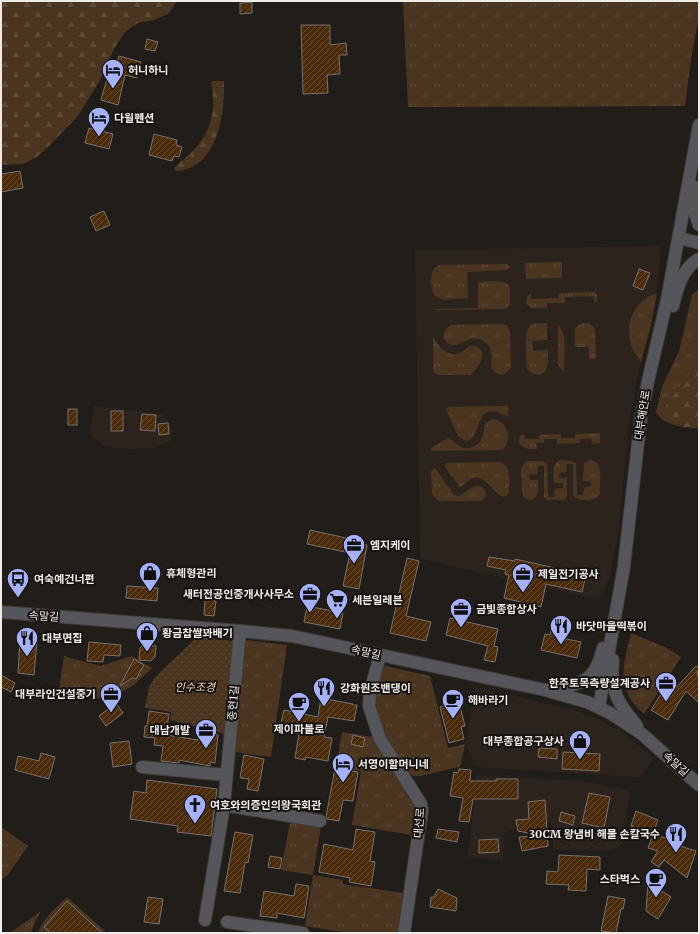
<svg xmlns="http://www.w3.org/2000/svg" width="700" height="934" viewBox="0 0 700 934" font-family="Merriweather,'Noto Sans KR',serif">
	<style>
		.built { fill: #2c241c }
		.grass { fill: url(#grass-tufts) }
		.forest { fill: url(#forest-firs) }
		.garden { fill: url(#garden-dots) }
		.building { fill: url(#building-hatch); stroke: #77716d }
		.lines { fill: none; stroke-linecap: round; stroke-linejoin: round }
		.minor-casing { stroke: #3e3a36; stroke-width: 14 }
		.minor { stroke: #555659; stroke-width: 12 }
		.labels { text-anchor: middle; stroke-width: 4; stroke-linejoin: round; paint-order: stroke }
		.poi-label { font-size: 11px; font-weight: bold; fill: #eeebe8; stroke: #171310; text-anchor: start }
		.street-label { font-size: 11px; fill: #eeebe8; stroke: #171310 }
		.park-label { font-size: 11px; font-style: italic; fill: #fbd9ba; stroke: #171310 }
	</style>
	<defs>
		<pattern id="grass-tufts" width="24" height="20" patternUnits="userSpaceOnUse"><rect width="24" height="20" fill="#4a3521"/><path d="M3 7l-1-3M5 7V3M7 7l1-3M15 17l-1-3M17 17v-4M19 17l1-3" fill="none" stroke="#5c4936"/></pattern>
		<pattern id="forest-firs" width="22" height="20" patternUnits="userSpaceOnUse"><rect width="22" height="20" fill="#4a3521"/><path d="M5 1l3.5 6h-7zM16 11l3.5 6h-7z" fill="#5c4936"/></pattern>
		<pattern id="garden-dots" width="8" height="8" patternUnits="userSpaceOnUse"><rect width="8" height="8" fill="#4a3521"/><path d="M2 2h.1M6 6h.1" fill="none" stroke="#5c4936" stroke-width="1.8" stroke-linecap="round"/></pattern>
		<pattern id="building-hatch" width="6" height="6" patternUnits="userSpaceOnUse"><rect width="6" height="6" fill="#4a2c0b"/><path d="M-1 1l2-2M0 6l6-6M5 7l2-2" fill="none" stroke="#644b2f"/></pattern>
	</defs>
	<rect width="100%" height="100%" fill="#211d19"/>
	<g class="built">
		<polygon points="661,246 657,293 654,313 638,373 629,425 618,534 610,577 599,600 420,559 415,250"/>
		<polygon points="94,406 161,414 171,423 172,440 153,448 133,449 116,448 103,445 96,440 90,435"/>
		<polygon points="475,687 575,710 599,719 623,733 651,756 652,761 641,776 638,777 476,767 465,744"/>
		<polygon points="477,775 584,781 630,791 625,821 624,840 618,848 612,850 553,850 553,825 549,822 504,832 503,860 468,858"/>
	</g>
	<g class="grass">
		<polygon points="403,1 699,1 699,16 691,59 685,106 408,107"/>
		<polygon points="562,262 562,278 526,279 525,263"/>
		<path d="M507,264l3,3 -3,3 -40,2 1,26c-9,0 -24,4 -31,-1 -7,-4 -7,-20 -4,-26 1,-3 4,-5 7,-6z"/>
		<path d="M478,282c7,0 27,-3 31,3 1,3 1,7 1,10 0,6 1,10 -4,14l-71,1v-1l43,-1z"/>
		<polygon points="699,289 699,363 668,402 660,418 656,412 662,387 679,351 692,295"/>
		<polygon points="594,292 597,294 597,302 594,302 594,296 565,297 565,303 547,303 547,308 532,308 526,304 527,297 529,294 531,294 531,299 559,298 559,293"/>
		<path d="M657,293l-7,36 -9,33c-20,-23 -15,-59 16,-69z"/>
		<path d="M547,323v17l-15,1 1,10 15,-1c0,6 1,12 -1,17 -3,11 -14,9 -20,2 0,-10 -4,-38 4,-44 4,-2 11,-2 16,-2z"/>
		<polygon points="584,323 589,323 595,329 596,359 589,359 589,347 575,347 575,328 579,325"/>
		<path d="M501,324l5,1 4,7 1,34c-2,7 -10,12 -17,5 -6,-8 2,-21 -9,-29 -18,-14 -29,16 -42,-4l2,-8 5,-5z"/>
		<path d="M558,325c10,8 6,35 6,47l-6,-7z"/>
		<path d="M433,335c4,11 15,24 28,17 3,-1 6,-4 8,-6 5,0 9,0 12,4 6,8 -6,19 -10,25h-33l-3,-2 -2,-5z"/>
		<path d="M508,406v11c-36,-21 -24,22 -42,24l-8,-5 -12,-27 2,-2z"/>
		<path d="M493,419c14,1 21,22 9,31l-68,1 -3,-1v-2l17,-10c5,1 8,7 13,9 9,4 20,-2 22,-12 1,-4 1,-8 3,-12z"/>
		<path d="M600,433v10l-8,1 -1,-6 -11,1 -1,4 -22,1v-5h-13v4h-8l1,6c-9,1 -23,-2 -16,-14h3l1,4h14v-4l22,-1v4h14v-4z"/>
		<path d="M560,460l12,1 4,2 1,32h6l1,-7 7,-2v-5h-8l1,-18 6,-3c12,2 11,14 10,23 0,4 1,10 -1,13 -4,4 -10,4 -15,4 -5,0 -8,-1 -11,-5v-31h-6l-1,8 -7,1v5h8v18l-3,4h-16l-4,-2v-32h-6l-1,8 -8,1 1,5h8c0,8 2,18 -8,20l-6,-3 -2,-5 -1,-24 5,-6 2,-1h14l5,3 1,33h6l1,-8 8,-1v-5h-9c0,-8 -3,-19 6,-23z"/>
		<path d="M501,462c11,6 8,19 8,31l-5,4c-12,-4 -18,-23 -31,-19 -5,1 -8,7 -13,9l-15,-20 1,-4z"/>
		<path d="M433,468l3,1 18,26 5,1c8,-5 21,-17 27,-4l-1,6 -5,3h-41l-6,-5 -1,-3 -1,-21z"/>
		<path d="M631,633l36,15 14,9 -37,57c-29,-25 -21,-47 -13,-81z"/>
		<polygon points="245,640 287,645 271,757 235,752"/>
		<polygon points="64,656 100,666 132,656 152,668 135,684 122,692 102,699 59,690"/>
		<path d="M385,666l45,10 18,72 17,-4 -4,20 -2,3 -39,9h-6l-5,-2c-7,-11 -17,-22 -23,-34 -11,-22 -16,-54 -1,-74z"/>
		<polygon points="342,732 373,737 416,806 412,835 352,825 361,771 336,766"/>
		<polygon points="290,822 321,827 313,875 343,880 343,884 403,893 397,933 349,933 305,926 313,875 281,870"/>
		<polygon points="1,827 28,846 7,876 1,879"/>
		<path d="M67,897l40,36h-69c5,-15 18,-25 29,-36z"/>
		<polygon points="41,911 35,922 31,933 10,933"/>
	</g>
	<g class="forest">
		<polygon points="1,1 177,1 168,14 154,20 138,23 125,32 114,49 100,80 78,116 51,144 37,157 23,164 1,165"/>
		<path d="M211,81h13c1,32 -6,89 -49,90l-1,-3c7,-7 14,-12 21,-19 18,-21 21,-41 16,-68z"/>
		<path d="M699,363v65c-14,0 -27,-2 -39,-10l8,-16z"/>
	</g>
	<polygon class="garden" points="200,637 233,641 234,645 225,734 170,720 171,712 145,708 149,687 155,677 196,638"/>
	<g class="building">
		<polygon points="252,2 252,13 240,14 240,3"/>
		<polygon points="301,25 330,25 330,45 346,43 347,55 339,55 340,74 327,75 328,93 303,94"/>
		<polygon points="147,39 158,42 155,51 145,49"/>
		<polygon points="119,56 141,62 137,78 125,75 118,105 101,100 108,75 113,76"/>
		<polygon points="89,128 113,134 109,149 85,143"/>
		<polygon points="154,134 177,140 176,145 182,147 179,157 174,156 172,161 149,155"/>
		<polygon points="20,171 23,188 1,192 1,174"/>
		<polygon points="104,211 110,225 96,231 90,217"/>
		<polygon points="639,269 650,273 643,290 633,286"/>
		<rect x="68" y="409" width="9" height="16"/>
		<rect x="111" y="411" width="12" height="20"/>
		<polygon points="142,414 156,415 155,431 140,430"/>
		<polygon points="168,423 169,434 159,435 158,424"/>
		<polygon points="310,530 351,539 350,542 367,545 359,589 343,586 350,553 307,544"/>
		<polygon points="489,557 515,561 515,559 586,575 582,592 546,584 541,607 504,598 509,575 505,574 506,570 487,566"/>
		<polygon points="407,558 419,561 406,616 431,622 426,641 390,633"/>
		<polygon points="127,586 158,588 157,601 126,598"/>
		<polygon points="205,599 216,601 214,616 204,615"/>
		<polygon points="307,606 343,613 340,629 304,622"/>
		<polygon points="450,618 498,629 494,646 498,647 495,662 484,660 488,646 446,635"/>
		<polygon points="553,624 564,627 562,638 581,642 577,658 541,650 545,634 550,635"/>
		<polygon points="20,640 37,641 34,675 18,673"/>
		<polygon points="89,642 121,645 120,656 104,655 103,662 87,661"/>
		<polygon points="143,645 156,646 155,657 151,661 139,660 140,648"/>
		<polygon points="134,659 144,665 136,679 132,678 120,686"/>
		<polygon points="696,666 699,668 697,674 699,677 699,703 686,691 668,720 651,710 667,684 675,689"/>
		<polygon points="1,675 15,683 11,692 1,687"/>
		<polygon points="321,698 353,704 353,705 357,705 354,721 328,717 324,737 332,738 328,761 306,757 305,760 295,758 300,727 281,723 284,710 318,717"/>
		<polygon points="458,698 465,726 461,727 464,739 449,743 440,707 449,705 447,701"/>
		<polygon points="116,703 123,713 106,726 99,716"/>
		<polygon points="149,711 169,714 166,735 198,740 199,733 218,735 215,763 210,762 210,766 179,760 179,763 161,761 163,746 154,745 155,738 144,737 145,726 147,726"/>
		<polygon points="353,735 365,738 363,747 351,744"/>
		<polygon points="129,741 132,764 113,767 110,743"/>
		<polygon points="539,748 557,749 557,759 538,757"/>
		<polygon points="563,752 600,754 599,771 562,769"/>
		<polygon points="41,753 55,757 49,779 15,770 18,756 39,761"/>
		<polygon points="244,755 264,759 258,791 247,789 249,779 240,778"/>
		<polygon points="335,768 358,772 353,801 343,800 339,821 327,819 326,817"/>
		<polygon points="459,769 471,770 470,781 496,781 496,779 518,779 518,799 473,799 469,822 459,821 463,798 450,796 454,772 458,773"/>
		<polygon points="147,780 217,789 211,836 177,832 178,826 130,819 134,791 146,793"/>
		<polygon points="589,793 610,797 604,828 582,823"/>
		<polygon points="545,800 548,846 522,851 519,837 533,836 533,834 518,831 516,820 529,819 528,802"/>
		<polygon points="636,811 658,820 653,834 678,842 677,845 696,851 687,878 664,860 659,867 651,862 658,851 648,848 653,834 631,826"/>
		<polygon points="561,812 575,816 573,825 559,821"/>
		<polygon points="356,829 375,832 370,861 375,862 371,886 349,882 350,878 319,872 324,844 353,850"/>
		<polygon points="438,829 459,832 457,842 436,838"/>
		<polygon points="235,832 253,835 248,863 245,862 240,893 224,891"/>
		<polygon points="498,839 499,852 479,853 479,840"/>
		<polygon points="559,855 600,857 600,870 587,869 586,891 568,890 569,885 546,884 547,871 558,872"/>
		<polygon points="270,856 282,858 280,869 268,867"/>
		<polygon points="652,876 663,882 659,889 671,897 658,919 646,911 648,883"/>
		<polygon points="296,884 309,886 304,918 277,913 277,918 260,916 264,891 294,896"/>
		<polygon points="438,889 457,898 456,911 430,907 431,897 434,897"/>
		<polygon points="608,896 625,899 623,909 621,909 616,933 601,931"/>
		<polygon points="148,897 163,899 159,924 144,922"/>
		<polygon points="67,901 92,924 102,933 51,933 44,927"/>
	</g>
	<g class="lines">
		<g class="minor-casing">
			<g id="minor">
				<polyline points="693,186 695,213 699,225"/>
				<polyline points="679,238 699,243"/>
				<path d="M673,306c4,-17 9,-38 26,-47"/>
				<polyline points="1,612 240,631 292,636 545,690 587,702 610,713 642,734 699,785"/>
				<polyline points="380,655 370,692 369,706 380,739 421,804 422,810 404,933"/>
				<path d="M613,660c-2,15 0,33 9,46 4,7 10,13 15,20"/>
				<path d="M549,690c32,-6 46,-7 54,-42"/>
				<polyline points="599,707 624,566 641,417 648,381 667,300 699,125"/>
				<polyline points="142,767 226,775"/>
				<polyline points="224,805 320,821"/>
				<polyline points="205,920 224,805 240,631"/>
				<polyline points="227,922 303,933"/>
			</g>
		</g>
		<use href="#minor" class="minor"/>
	</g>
	<defs>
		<g id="hotel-pin" transform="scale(1.15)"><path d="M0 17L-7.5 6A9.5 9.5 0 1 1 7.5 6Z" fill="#a6b1fc" stroke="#171310"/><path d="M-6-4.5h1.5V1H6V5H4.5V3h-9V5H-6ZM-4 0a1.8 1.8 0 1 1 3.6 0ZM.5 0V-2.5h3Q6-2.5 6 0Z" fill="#111"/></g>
		<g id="office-pin" transform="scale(1.15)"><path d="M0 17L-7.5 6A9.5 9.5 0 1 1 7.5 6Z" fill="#a6b1fc" stroke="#171310"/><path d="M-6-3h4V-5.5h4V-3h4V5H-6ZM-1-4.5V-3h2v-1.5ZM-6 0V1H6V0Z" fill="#111"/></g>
		<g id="shop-pin" transform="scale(1.15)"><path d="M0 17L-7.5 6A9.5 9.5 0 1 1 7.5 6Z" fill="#a6b1fc" stroke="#171310"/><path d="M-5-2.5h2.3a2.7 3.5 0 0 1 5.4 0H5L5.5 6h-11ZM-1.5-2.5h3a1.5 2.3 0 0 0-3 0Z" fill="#111"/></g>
		<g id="bus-pin" transform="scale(1.15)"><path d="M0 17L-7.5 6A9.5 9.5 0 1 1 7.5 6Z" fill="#a6b1fc" stroke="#171310"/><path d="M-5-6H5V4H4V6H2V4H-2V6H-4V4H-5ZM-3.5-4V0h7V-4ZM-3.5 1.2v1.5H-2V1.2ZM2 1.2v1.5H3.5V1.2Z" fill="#111"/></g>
		<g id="supermarket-pin" transform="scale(1.15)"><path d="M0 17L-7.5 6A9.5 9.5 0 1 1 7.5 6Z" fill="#a6b1fc" stroke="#171310"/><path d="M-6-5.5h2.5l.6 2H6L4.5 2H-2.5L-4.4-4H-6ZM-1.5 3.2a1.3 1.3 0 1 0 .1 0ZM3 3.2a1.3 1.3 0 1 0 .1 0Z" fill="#111"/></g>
		<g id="restaurant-pin" transform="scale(1.15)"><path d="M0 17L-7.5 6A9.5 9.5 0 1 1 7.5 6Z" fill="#a6b1fc" stroke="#171310"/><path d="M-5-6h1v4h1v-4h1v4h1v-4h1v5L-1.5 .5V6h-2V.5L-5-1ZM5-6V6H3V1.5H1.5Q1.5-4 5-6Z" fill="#111"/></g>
		<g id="cafe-pin" transform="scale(1.15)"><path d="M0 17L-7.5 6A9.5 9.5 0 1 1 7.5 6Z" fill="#a6b1fc" stroke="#171310"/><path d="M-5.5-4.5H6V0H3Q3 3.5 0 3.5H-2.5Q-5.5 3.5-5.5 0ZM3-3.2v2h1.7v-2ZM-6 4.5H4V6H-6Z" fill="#111"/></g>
		<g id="church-pin" transform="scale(1.15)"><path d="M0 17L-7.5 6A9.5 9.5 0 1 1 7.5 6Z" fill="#a6b1fc" stroke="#171310"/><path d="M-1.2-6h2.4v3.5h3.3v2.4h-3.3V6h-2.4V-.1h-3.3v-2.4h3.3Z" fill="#111"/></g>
	</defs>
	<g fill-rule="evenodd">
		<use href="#hotel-pin" x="113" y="70"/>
		<use href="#hotel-pin" x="99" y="118"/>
		<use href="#office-pin" x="354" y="545"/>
		<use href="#shop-pin" x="150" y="573"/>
		<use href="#office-pin" x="523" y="574"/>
		<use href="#bus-pin" x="18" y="579"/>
		<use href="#office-pin" x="310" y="594"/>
		<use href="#supermarket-pin" x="337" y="600"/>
		<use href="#office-pin" x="461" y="609"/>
		<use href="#restaurant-pin" x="561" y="626"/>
		<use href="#shop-pin" x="147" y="633"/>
		<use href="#restaurant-pin" x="27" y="638"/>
		<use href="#office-pin" x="666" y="683"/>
		<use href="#restaurant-pin" x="324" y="688"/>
		<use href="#office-pin" x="111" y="694"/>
		<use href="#cafe-pin" x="453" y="700"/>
		<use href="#cafe-pin" x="299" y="703"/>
		<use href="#office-pin" x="206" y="730"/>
		<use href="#shop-pin" x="580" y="741"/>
		<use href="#hotel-pin" x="343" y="764"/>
		<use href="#church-pin" x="195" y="805"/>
		<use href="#restaurant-pin" x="676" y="834"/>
		<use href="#cafe-pin" x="656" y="879"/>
	</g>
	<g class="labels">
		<g class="poi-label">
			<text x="128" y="74">허니하니</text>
			<text x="114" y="122">다윌펜션</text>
			<text x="370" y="549">엠지케이</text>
			<text x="166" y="577">휴체형관리</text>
			<text x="538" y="578">제일전기공사</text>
			<text x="34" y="583">여숙예건너편</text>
			<text x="294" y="598" text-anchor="end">새터전공인중개사사무소</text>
			<text x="352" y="604">세븐일레븐</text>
			<text x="476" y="613">금빛종합상사</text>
			<text x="576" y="630">바닷마을떡볶이</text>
			<text x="162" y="637">황금찹쌀꽈배기</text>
			<text x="42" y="642">대부면집</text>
			<text x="650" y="687" text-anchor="end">한주토목측량설계공사</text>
			<text x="340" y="692">강화원조밴댕이</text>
			<text x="96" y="698" text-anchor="end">대부라인건설중기</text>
			<text x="468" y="704">해바라기</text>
			<text x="299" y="733" text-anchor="middle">제이파블로</text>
			<text x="190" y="734" text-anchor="end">대남개발</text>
			<text x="564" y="745" text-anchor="end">대부종합공구상사</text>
			<text x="358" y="768">서영이할머니네</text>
			<text x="210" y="809">여호와의증인의왕국회관</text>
			<text x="660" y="838" text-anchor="end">30CM 왕냄비 해물 손칼국수</text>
			<text x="640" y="883" text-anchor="end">스타벅스</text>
		</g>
		<g class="street-label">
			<text transform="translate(642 415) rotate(-81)" y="4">대부해안로</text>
			<text transform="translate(44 616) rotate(4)" y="4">속말길</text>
			<text transform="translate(366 652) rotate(13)" y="4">속말길</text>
			<text transform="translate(233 703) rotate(-85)" y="4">종현1길</text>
			<text transform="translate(676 764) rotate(42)" y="4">속말길</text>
			<text transform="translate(419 823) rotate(-85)" y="4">대선로</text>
		</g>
		<g class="park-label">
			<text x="195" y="691">인수조경</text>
		</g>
	</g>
	<rect width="700" height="934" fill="none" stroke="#eeebe8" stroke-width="4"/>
</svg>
